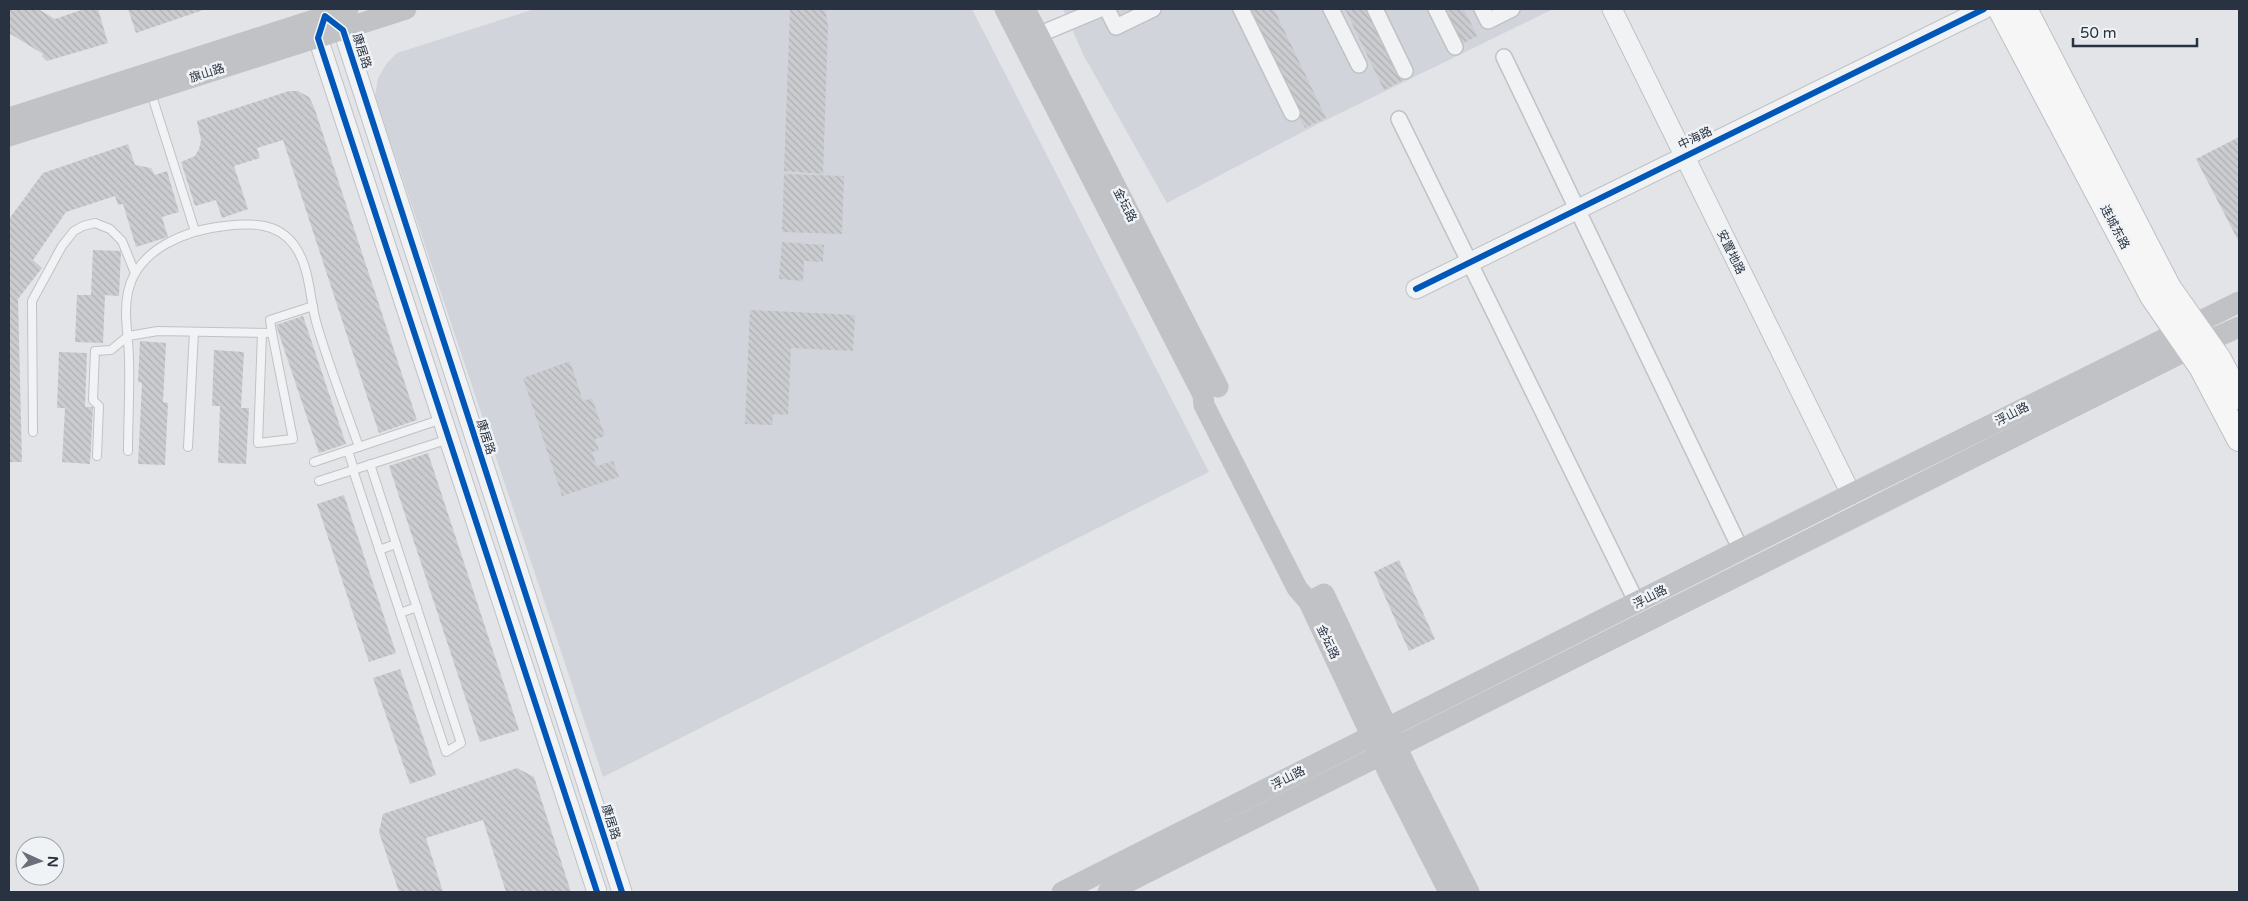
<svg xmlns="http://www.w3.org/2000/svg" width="2248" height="901" viewBox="0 0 2248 901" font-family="'Varela Round','Noto Sans SC',sans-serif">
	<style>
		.built { fill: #d1d4da }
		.building { fill: url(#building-back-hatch) }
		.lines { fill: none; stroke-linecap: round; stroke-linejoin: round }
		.service-casing { stroke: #c0c2c5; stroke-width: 10 }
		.minor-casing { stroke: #c0c2c5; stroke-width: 18 }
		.tertiary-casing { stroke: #c0c2c5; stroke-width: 21 }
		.primary-casing { stroke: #bec1c5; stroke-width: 26 }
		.service { stroke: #f1f2f4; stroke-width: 8 }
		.minor { stroke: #f1f2f4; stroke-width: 15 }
		.tertiary { stroke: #f1f2f4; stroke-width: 19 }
		.secondary { stroke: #c0c2c6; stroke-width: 21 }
		.primary { stroke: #f6f6f6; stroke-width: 24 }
		.cycleway-casing { stroke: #f0f3f6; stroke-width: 9 }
		.cycleway { stroke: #0057b8; stroke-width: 6 }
		.labels { text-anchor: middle; stroke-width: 5; stroke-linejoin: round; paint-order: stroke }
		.street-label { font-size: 12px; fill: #293240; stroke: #f0f3f6 }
	</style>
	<defs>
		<pattern id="building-back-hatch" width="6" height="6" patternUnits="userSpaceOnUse" patternTransform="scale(1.25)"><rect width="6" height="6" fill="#cacccf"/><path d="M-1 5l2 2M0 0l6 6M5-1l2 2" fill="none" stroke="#aeb0b3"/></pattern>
	</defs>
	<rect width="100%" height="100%" fill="#e2e4e7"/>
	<g class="built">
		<polygon points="535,9 972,9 1209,472 603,777 375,96 378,78 387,63 397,53"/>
		<polygon points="1063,9 1553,9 1318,124 1167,203 1084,56"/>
	</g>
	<g class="building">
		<polygon points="9,9 38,9 55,19 84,9 98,9 108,43 47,61 42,56 43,54 9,33"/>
		<polygon points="128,9 206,9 136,33"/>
		<polygon points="790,9 825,9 828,26 823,174 784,171"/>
		<polygon points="1248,9 1274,9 1326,118 1305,128"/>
		<polygon points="1345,9 1368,9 1402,81 1384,90"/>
		<polygon points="1442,9 1464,9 1477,36 1460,45"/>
		<polygon points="289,91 298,91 309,97 314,107 417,420 379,433 283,140 257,148 260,158 234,166 248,209 222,218 216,200 195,206 181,162 195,156 199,149 201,140 197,121"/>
		<polygon points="2239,137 2239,242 2196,159"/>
		<polygon points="128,144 135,165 151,168 155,175 167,171 179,212 162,217 168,237 136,247 123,204 118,205 115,196 66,212 33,260 42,268 18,299 22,462 9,462 9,219 43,173"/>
		<polygon points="784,174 844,176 842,234 782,232"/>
		<polygon points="782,242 824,245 823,262 804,261 803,281 779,279"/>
		<polygon points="93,250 121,251 119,296 105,295 103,343 75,342 77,295 91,295"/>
		<polygon points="750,310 855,315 853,351 791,348 788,415 773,414 772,425 745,424"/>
		<polygon points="303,316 346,444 319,453 276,325"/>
		<polygon points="140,341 166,343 163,402 168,403 165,465 138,464 142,383 138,382"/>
		<polygon points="214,350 244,352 241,408 249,408 246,464 218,463 220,406 212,406"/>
		<polygon points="59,352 87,353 85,407 93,407 90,464 62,462 65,408 57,408"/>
		<polygon points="570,361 583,401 592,398 605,436 595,439 599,450 592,452 597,466 613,461 619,477 562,496 523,378"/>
		<polygon points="428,453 519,730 480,742 389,466"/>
		<polygon points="344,495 396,653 369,662 317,504"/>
		<polygon points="1399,560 1435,639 1409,651 1374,572"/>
		<polygon points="400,669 436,775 410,784 373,678"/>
		<polygon points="517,768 534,777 571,892 506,892 483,820 426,838 443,892 399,892 379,832 383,814"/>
	</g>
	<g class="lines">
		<g class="service-casing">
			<g id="service">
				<polyline points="151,93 195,231"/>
				<polyline points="262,333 258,443 293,439 272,333"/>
				<polyline points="33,432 32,301 62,246 74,231 83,226 95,223 110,229 122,241 135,273"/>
				<polyline points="188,447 194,332"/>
				<path d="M128,451c0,-30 2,-61 1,-91 0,-22 -6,-46 -1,-68 9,-43 58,-62 97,-66 26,-3 52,-4 69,19 17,23 15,54 23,80 12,41 28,82 42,122"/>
				<polyline points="348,451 354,469"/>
				<polyline points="97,456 99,406 93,400 95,351 111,350 128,336 158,331 272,333 270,320 313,306"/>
				<polyline points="314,462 442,419"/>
				<polyline points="353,470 446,752 461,743 370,464"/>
				<polyline points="319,481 449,439"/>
				<polyline points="379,550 396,544"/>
				<polyline points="400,613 417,607"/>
			</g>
		</g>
		<g class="minor-casing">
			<g id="minor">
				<polyline points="1107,9 1116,27 1153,9"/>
				<polyline points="1241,9 1292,113"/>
				<polyline points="1331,9 1359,65"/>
				<polyline points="1375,9 1405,71"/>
				<polyline points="1436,9 1455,47"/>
				<polyline points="1482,9 1488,21 1512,9"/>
				<polyline points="1038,35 1100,9"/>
				<polyline points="1504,57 1741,550"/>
				<polyline points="1399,119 1637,603"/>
			</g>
		</g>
		<g class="tertiary-casing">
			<g id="tertiary">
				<polyline points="1612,9 1851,494"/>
				<polyline points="1416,289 1984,9"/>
				<polyline points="597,892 318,38 325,16 343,30 622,892"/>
			</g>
		</g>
		<g class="primary-casing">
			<g id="primary">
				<polyline points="2000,9 2152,296 2201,367 2239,439"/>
				<polyline points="2025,9 2169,288 2219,359 2239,397"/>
			</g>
		</g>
		<use href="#service" class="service"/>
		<use href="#minor" class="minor"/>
		<use href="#tertiary" class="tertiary"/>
		<g class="secondary">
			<polyline points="1005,9 1203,395 1204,405 1297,588 1309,602 1390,776 1449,892"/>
			<polyline points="1025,9 1218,387"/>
			<polyline points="9,118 348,9"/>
			<polyline points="9,136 406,9"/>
			<polyline points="1309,602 1324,594 1406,767 1469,892"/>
			<polyline points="1062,892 1851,494 2239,302"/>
			<polyline points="1108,892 2175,356 2239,327"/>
		</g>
		<use href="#primary" class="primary"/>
		<g class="cycleway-casing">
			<g id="cycleway">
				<polyline points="1416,289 1984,9"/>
				<polyline points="597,892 318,38 325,16 343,30 622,892"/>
			</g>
		</g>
		<use href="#cycleway" class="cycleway"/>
	</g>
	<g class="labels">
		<g class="street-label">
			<text transform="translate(362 51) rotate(72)" y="4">康居路</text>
			<text transform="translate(207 73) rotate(-18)" y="4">旗山路</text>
			<text transform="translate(1695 138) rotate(-26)" y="4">中海路</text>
			<text transform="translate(1125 205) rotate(63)" y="4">金坛路</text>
			<text transform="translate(2115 227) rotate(62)" y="4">连城东路</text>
			<text transform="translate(1731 252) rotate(64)" y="4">安置地路</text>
			<text transform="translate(2012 414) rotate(-27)" y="4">浮山路</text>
			<text transform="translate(486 437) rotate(72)" y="4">康居路</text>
			<text transform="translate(1650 597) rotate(-27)" y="4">浮山路</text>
			<text transform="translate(1328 642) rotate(64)" y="4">金坛路</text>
			<text transform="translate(1288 778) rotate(-27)" y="4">浮山路</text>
			<text transform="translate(611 822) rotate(72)" y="4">康居路</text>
		</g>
	</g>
	<rect width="2248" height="901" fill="none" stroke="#293240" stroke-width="20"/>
	<g transform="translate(40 861) rotate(93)"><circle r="24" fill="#f0f3f6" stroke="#a0a6ad"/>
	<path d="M0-4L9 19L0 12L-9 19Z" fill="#6a707a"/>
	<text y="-8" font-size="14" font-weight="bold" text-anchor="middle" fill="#293240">N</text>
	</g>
	<path d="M2073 38v8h124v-8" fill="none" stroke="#293240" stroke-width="2.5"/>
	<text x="2080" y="38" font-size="15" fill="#293240" stroke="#f0f3f6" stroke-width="4" paint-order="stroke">50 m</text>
</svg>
